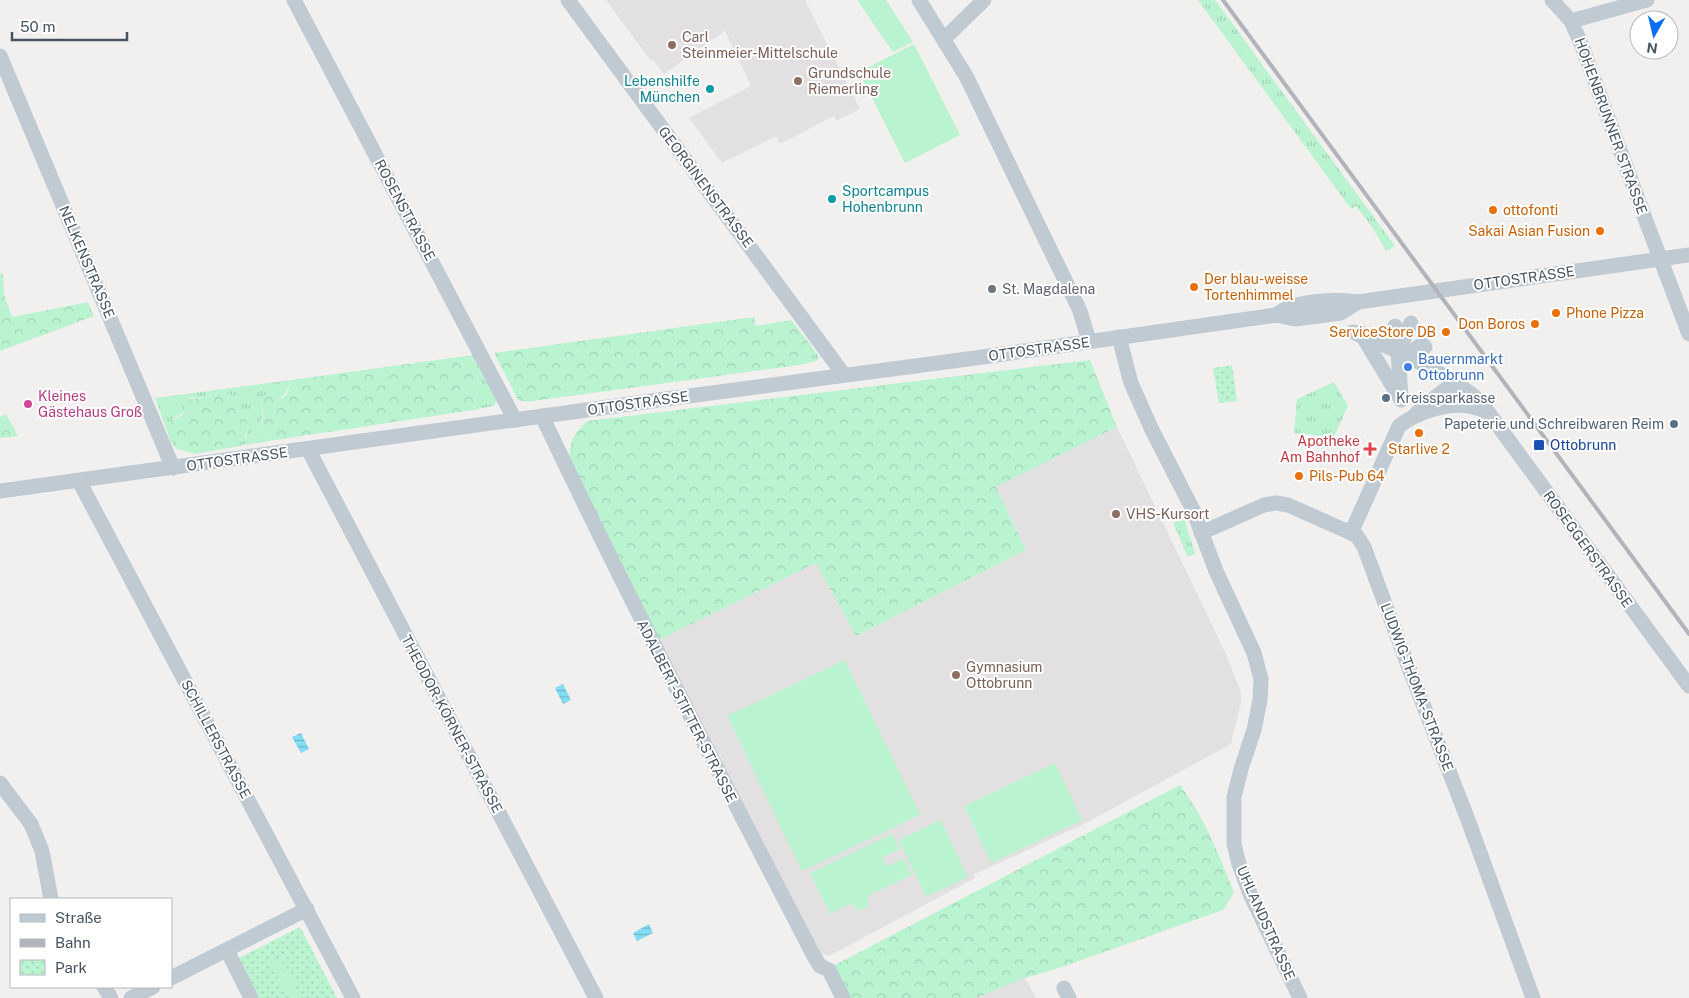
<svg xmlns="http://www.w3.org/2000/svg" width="1689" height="998" viewBox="0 0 1689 998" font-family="'Public Sans',sans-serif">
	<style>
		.education { fill: #e3e0e1 }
		.grass { fill: url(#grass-tufts) }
		.forest { fill: url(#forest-crowns) }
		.park { fill: url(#park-dots) }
		.garden { fill: #baf3d0 }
		.water { fill: url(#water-rules) }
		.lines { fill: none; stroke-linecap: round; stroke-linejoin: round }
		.minor { stroke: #bfcad3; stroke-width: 15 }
		.rail { stroke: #b1b5bb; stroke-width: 4 }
		.education-dot { fill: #8d6e63; stroke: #fff; stroke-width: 2 }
		.culture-dot { fill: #0f9aa8; stroke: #fff; stroke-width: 2 }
		.food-dot { fill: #e8710a; stroke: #fff; stroke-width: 2 }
		.worship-dot { fill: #6b7280; stroke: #fff; stroke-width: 2 }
		.shop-dot { fill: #3f7fe0; stroke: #fff; stroke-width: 2 }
		.service-dot { fill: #5c6f8a; stroke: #fff; stroke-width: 2 }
		.hotel-dot { fill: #d1479c; stroke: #fff; stroke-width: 2 }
		.transit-dot { fill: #1a4fb4; stroke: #fff; stroke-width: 2 }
		.health-dot { fill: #e0444e; stroke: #fff; stroke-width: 2 }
		.labels { text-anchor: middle; stroke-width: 4; stroke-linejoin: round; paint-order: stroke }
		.education-label { font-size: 14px; fill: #785e54; stroke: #fff; text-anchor: start }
		.culture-label { font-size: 14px; fill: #0d838f; stroke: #fff; text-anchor: end }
		.street-label { font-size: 14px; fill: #46535f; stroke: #fff }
		.food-label { font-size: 14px; fill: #c56008; stroke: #fff; text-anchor: start }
		.worship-label { font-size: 14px; fill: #5b616d; stroke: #fff; text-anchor: start }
		.shop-label { font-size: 14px; fill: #366cbe; stroke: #fff; text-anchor: start }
		.hotel-label { font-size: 14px; fill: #b23c85; stroke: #fff; text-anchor: start }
		.service-label { font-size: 14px; fill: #4e5e75; stroke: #fff; text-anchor: start }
		.health-label { font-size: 14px; fill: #be3a42; stroke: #fff; text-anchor: end }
		.transit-label { font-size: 14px; fill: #164399; stroke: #fff; text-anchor: start }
	</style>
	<defs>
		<pattern id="grass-tufts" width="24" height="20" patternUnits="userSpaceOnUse" patternTransform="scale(1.25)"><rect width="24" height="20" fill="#baf3d0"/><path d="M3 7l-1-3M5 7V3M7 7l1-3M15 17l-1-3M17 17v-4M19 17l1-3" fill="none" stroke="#a1d2b5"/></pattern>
		<pattern id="forest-crowns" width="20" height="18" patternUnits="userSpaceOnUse" patternTransform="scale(1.25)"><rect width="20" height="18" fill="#baf3d0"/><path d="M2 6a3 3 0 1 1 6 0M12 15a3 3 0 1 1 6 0" fill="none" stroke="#a1d2b5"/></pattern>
		<pattern id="park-dots" width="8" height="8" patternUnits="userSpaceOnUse" patternTransform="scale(1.25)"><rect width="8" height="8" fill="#baf3d0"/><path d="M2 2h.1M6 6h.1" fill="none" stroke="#a1d2b5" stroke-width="1.8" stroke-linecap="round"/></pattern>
		<pattern id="water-rules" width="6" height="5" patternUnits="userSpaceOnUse" patternTransform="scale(1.25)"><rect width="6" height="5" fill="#83ddf4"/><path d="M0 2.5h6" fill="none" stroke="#6db6c9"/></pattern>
	</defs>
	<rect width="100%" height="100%" fill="#f2efef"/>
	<g class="education">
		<polygon points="606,0 805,0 860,109 836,121 834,116 780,144 776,136 722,163 689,118 751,86 725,31 664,74 653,60 651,61"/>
		<polygon points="1117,427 1225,652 1241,692 1241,703 1231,744 1086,823 973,875 975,878 829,956 821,954 659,640 816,563 856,636 1026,550 996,487"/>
		<polygon points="1025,978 1036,998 976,998 1006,985"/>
	</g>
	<g class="grass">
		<polygon points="1198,0 1215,0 1395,246 1386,251 1374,230 1356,206 1351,209"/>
		<polygon points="809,343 819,357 817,361 799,365 806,353"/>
		<polygon points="480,370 497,400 493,406 473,410"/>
		<path d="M291,380c-7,21 -11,19 -30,23 4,18 -6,22 8,38l-24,4c-1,-7 3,-13 3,-20 0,-15 -15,-25 -27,-34l-16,6 -16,1 -6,7 3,6 -13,8 8,22 14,13 -18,-5 -6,-7 -16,-44z"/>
		<polygon points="1334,382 1348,406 1334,437 1294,433 1297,399"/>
		<polygon points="1184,518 1195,554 1188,557 1173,523"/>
	</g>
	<g class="forest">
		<polygon points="3,273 4,295 12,317 88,302 94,316 0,351 0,274"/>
		<polygon points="754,317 756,326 791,320 809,343 806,353 799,365 526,402 518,400 494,353"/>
		<path d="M473,355l7,15 -7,40 -204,31c-13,-14 -6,-13 -6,-29 -1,-6 -2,-11 -2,-16l13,-2 8,5 5,-5 4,-14z"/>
		<path d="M1090,360l27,67 -121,60 30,63 -170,86 -40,-73 -157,77 -89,-175c-1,-22 1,-28 17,-44z"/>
		<polygon points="221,391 234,396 247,417 248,428 245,434 245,445 195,454 181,441 169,423 186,412 183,405 184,400 205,397"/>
		<polygon points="6,414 18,436 0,438 0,417"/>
		<path d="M1180,785c25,33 39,70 54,108l-11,17 -164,58 -34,10 -49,20h-127l-16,-32z"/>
	</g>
	<g class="park">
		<polygon points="1232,365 1237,401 1219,403 1213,368"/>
		<polygon points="300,927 337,998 259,998 239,958"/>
	</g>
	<g class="garden">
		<polygon points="857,0 886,0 913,42 893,52"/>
		<polygon points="914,44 960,135 905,163 859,72"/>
		<polygon points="845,660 920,815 802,871 727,716"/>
		<polygon points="1055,763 1082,820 991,863 964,806"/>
		<polygon points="941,820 968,877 926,897 899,840"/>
		<polygon points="892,834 900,849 883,857 886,866 904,859 912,875 867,896 869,906 858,911 852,903 830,914 810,873"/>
		<polygon points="280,958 302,998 289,998 270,963"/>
	</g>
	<g class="water">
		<polygon points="563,684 571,700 563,704 555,688"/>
		<polygon points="301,733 309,749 301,753 292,737"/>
		<polygon points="649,924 653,933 637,941 633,933"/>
	</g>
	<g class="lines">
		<g class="minor">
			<polyline points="294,0 515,420"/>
			<polyline points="568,0 844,375"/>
			<polyline points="919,0 966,76 1080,311 1089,341"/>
			<polyline points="1552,0 1571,21 1580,41 1646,221 1689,334"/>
			<polyline points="1571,21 1647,0"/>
			<polyline points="944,39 984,0"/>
			<polyline points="0,56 173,468"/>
			<path d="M1276,315c5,-3 11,-8 17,-9 20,-6 45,-7 65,-4l331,-47"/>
			<polyline points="1395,326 1398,351 1397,352"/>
			<polyline points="1353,332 1398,351 1441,374"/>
			<polyline points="1360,332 1401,400"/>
			<polyline points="1119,337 1131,383 1152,430 1193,510 1216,571 1254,653 1261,679 1260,700 1254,730 1241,769 1234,797 1234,844 1239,864 1251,896 1300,998"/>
			<polyline points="1415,349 1422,344 1425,347"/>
			<polyline points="1401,399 1398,351 1411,323"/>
			<path d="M542,416c87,183 180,363 273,542l5,8 9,4 14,28"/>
			<polyline points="1414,416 1423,407 1450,386 1463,388 1474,396 1488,412 1689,686"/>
			<polyline points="308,449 596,998"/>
			<polyline points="79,481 353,998"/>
			<polyline points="0,491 666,399 968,359 1276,315 1295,319 1341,313 1358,302"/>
			<polyline points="1201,533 1264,505 1276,503 1288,505 1351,533 1357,536 1364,547 1409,668 1468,820 1533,998"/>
			<path d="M1351,533l48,-107c18,-14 51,-25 74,-19 5,1 10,3 14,5"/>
			<polyline points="0,783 31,824 42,851 51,899"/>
			<polyline points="227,950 251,998"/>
			<polyline points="171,978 307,909"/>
			<polyline points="104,987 111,998"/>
			<polyline points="1064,988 1069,998"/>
			<polyline points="131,998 153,987"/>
		</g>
		<polyline class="rail" points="1223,0 1689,634"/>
	</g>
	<g class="education-dot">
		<circle cx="672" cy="45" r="5"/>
		<circle cx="798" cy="81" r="5"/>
		<circle cx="1116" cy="514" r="5"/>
		<circle cx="956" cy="675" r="5"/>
	</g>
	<g class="culture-dot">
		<circle cx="710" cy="89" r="5"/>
		<circle cx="832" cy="199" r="5"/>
	</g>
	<g class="food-dot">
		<circle cx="1493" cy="210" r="5"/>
		<circle cx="1600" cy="231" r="5"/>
		<circle cx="1194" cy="287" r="5"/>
		<circle cx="1556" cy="313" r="5"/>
		<circle cx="1535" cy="324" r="5"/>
		<circle cx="1446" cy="332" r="5"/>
		<circle cx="1419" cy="433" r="5"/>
		<circle cx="1299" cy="476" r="5"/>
	</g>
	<circle class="worship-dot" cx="992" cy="289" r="5"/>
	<circle class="shop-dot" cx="1408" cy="367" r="5"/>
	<g class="service-dot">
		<circle cx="1386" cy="398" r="5"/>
		<circle cx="1674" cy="424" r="5"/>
	</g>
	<circle class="hotel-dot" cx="28" cy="404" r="5"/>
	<rect class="transit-dot" x="1533" y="439" width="12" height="12" rx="2.5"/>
	<path class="health-dot" d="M1367.5 441.5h5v5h5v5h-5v5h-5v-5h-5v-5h5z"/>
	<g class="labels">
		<g class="education-label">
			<text x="682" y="42">Carl<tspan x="682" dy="16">Steinmeier-Mittelschule</tspan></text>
			<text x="808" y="78">Grundschule<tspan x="808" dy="16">Riemerling</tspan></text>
			<text x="1126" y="519">VHS-Kursort</text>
			<text x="966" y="672">Gymnasium<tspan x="966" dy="16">Ottobrunn</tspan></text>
		</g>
		<g class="culture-label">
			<text x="700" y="86">Lebenshilfe<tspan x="700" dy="16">München</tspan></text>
			<text x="842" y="196" text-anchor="start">Sportcampus<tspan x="842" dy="16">Hohenbrunn</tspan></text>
		</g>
		<g class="street-label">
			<text transform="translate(1611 126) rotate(70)" y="5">HOHENBRUNNER STRASSE</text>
			<text transform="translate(706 187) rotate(53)" y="5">GEORGINENSTRASSE</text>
			<text transform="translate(405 210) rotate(62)" y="5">ROSENSTRASSE</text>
			<text transform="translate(87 262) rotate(67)" y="5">NELKENSTRASSE</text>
			<text transform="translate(1524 278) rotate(-8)" y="5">OTTOSTRASSE</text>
			<text transform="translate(1039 349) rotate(-8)" y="5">OTTOSTRASSE</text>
			<text transform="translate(638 403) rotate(-8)" y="5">OTTOSTRASSE</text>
			<text transform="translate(237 459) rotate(-8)" y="5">OTTOSTRASSE</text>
			<text transform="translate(1588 549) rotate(54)" y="5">ROSEGGERSTRASSE</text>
			<text transform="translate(1417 687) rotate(69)" y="5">LUDWIG-THOMA-STRASSE</text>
			<text transform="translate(687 711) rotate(63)" y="5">ADALBERT-STIFTER-STRASSE</text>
			<text transform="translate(452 724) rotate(62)" y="5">THEODOR-KÖRNER-STRASSE</text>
			<text transform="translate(216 739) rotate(62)" y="5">SCHILLERSTRASSE</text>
			<text transform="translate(1266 923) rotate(66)" y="5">UHLANDSTRASSE</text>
		</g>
		<g class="food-label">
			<text x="1503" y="215">ottofonti</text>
			<text x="1590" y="236" text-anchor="end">Sakai Asian Fusion</text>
			<text x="1204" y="284">Der blau-weisse<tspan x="1204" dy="16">Tortenhimmel</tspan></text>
			<text x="1566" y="318">Phone Pizza</text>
			<text x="1525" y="329" text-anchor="end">Don Boros</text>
			<text x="1436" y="337" text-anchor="end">ServiceStore DB</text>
			<text x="1419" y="454" text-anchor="middle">Starlive 2</text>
			<text x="1309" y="481">Pils-Pub 64</text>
		</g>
		<g class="worship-label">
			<text x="1002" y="294">St. Magdalena</text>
		</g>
		<g class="shop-label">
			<text x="1418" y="364">Bauernmarkt<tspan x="1418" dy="16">Ottobrunn</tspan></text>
		</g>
		<g class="hotel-label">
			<text x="38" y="401">Kleines<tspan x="38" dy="16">Gästehaus Groß</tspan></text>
		</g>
		<g class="service-label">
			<text x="1396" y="403">Kreissparkasse</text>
			<text x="1664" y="429" text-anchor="end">Papeterie und Schreibwaren Reim</text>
		</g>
		<g class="health-label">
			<text x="1360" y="446">Apotheke<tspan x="1360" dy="16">Am Bahnhof</tspan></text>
		</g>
		<g class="transit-label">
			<text x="1550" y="450">Ottobrunn</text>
		</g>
	</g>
	<rect x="10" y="898" width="162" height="90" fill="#ffffff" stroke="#b5babf"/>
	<rect x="20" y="914" width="25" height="8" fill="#bfcad3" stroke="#b5babf"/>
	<text x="55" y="923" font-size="15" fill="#46535f">Straße</text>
	<rect x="20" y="939" width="25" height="8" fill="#b1b5bb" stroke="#b5babf"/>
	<text x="55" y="948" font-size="15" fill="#46535f">Bahn</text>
	<rect x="20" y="960" width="25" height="15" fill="url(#park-dots)" stroke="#b5babf"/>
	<text x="55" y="973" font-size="15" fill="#46535f">Park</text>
	<g transform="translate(1654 35) rotate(188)"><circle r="24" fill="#ffffff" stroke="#b5babf"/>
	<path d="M0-4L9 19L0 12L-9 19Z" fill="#086ff4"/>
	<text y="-8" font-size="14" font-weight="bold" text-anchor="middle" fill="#46535f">N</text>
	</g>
	<path d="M12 32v8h115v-8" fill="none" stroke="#46535f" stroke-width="2.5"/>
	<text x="20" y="32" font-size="15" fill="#46535f" stroke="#ffffff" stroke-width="4" paint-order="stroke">50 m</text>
</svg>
